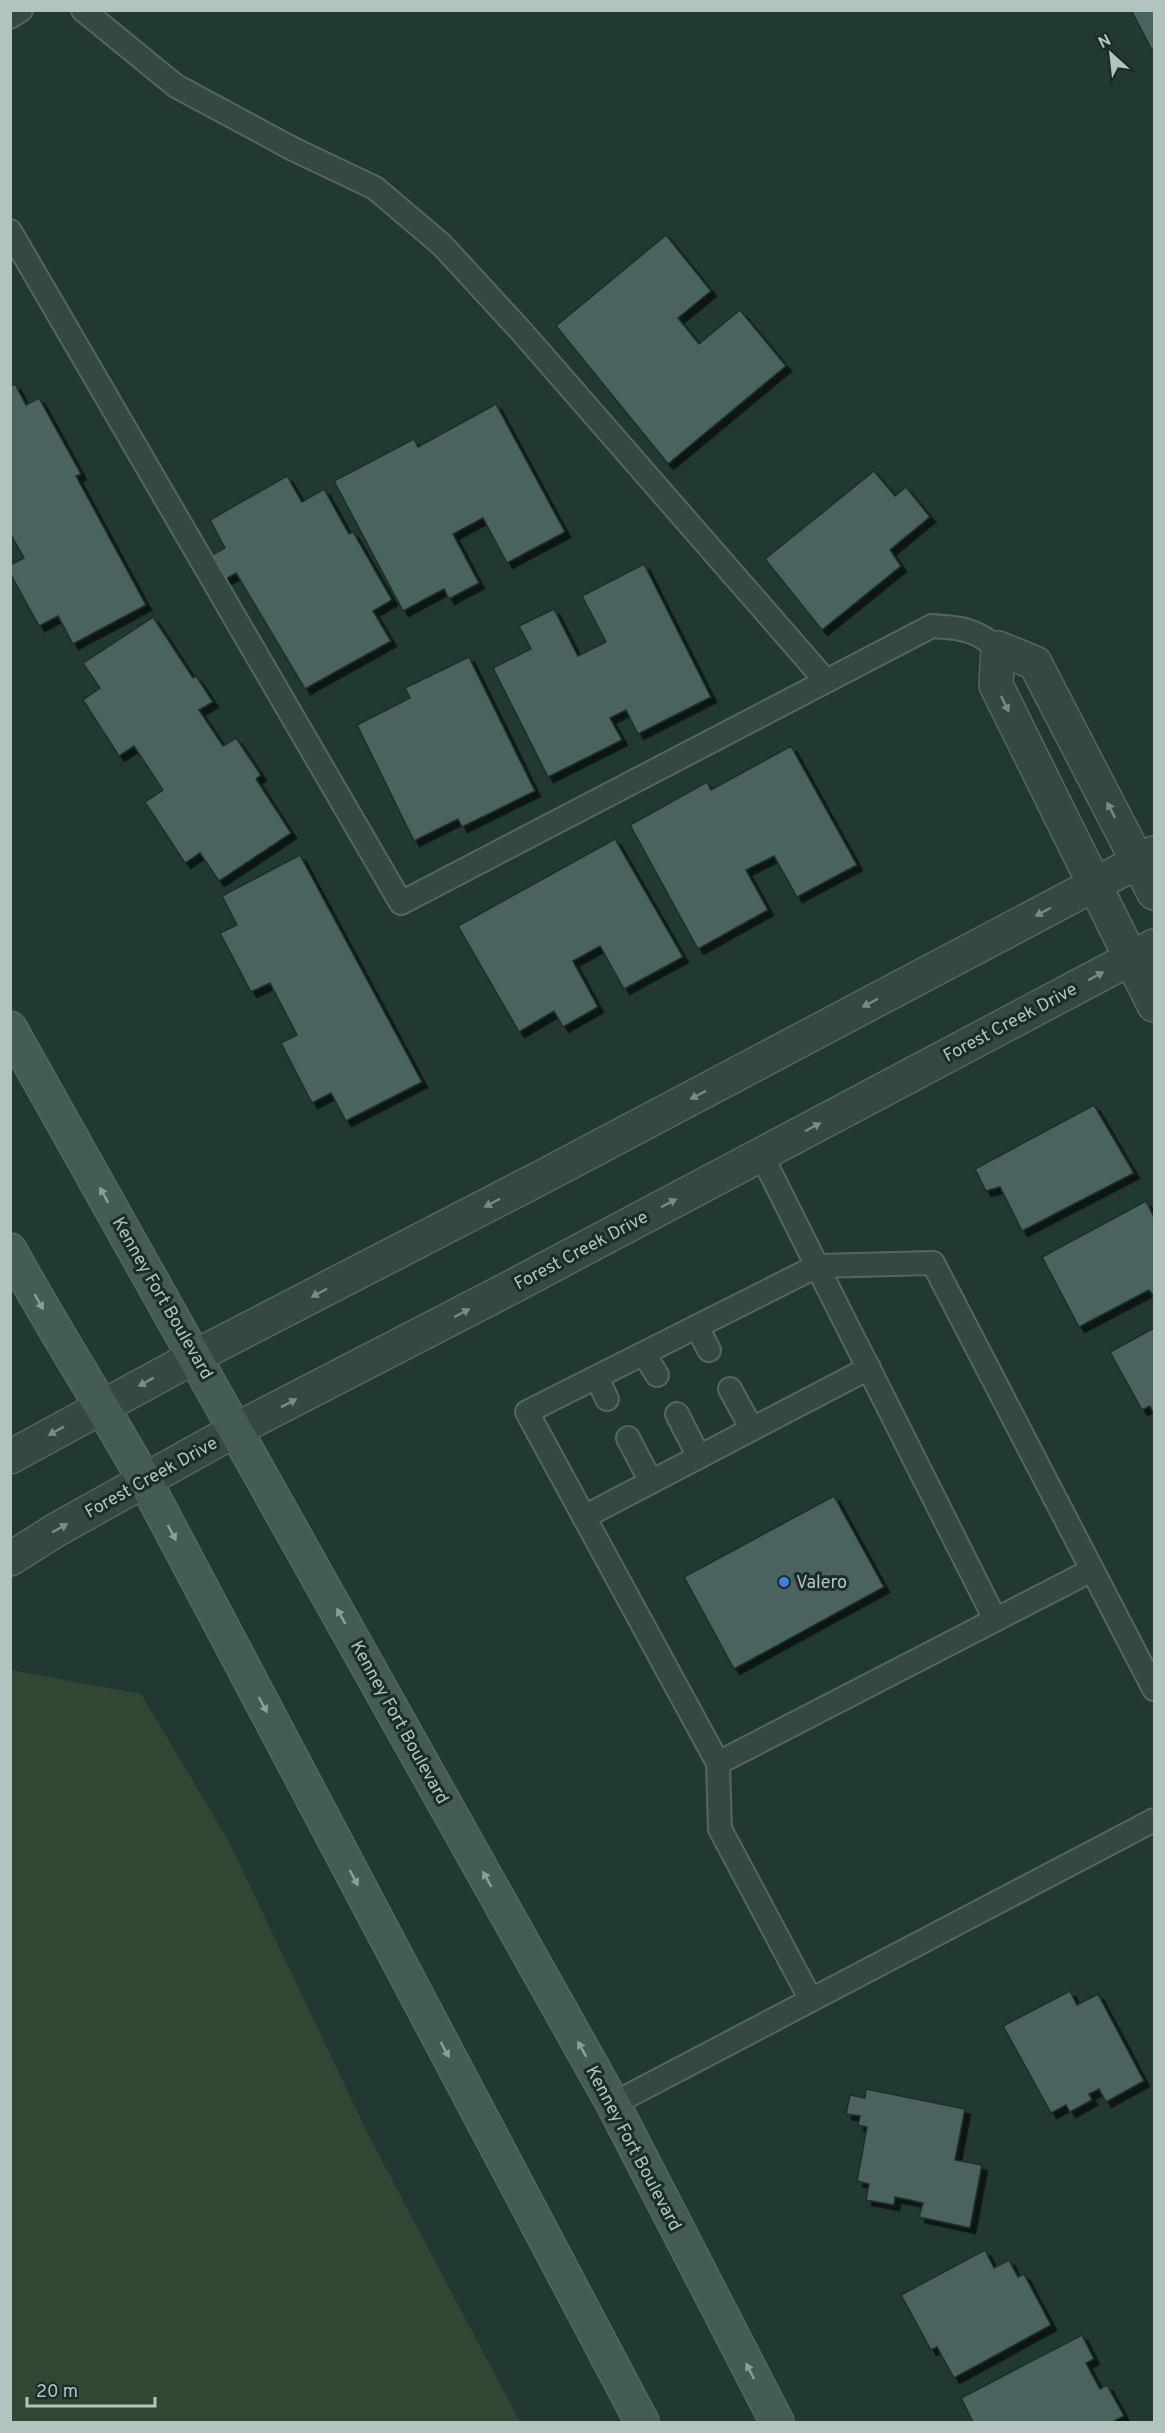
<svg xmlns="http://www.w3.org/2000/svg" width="1165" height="2433" viewBox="0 0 1165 2433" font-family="Overpass,sans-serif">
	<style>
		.green { fill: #314633 }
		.building { fill: #4b635e; stroke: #1d2f2a; stroke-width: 1.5; filter: url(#shadow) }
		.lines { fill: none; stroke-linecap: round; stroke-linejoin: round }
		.service-casing { stroke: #546661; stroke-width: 26 }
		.minor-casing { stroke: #546661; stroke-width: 36 }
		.tertiary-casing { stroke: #546661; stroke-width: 36 }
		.secondary-casing { stroke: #546661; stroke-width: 36 }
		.service { stroke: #364844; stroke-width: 22 }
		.minor { stroke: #364844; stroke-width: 33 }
		.tertiary { stroke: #364844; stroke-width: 33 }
		.secondary { stroke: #445b56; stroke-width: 33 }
		.oneway { fill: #7a8c88 }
		.oneway2 { fill: #8b9f9b }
		.shop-dot { fill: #3f7fe0; stroke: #1b2d28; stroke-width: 2 }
		.labels { text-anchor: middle; stroke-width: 6; stroke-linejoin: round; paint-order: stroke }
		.street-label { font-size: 18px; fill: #b1c4c0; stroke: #1b2d28 }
		.poi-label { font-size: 18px; fill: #b1c4c0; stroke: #1b2d28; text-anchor: start }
	</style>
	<defs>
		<filter id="shadow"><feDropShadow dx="5.5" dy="5.5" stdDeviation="0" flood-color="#0009"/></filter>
	</defs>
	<rect width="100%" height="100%" fill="#223832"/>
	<polygon class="green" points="11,1670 141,1694 228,1840 370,2138 520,2422 11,2422"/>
	<g class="building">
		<polygon points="1131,10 1154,10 1154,49 1152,50"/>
		<polygon points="666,235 711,291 678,318 699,344 740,310 786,366 668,464 556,326"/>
		<polygon points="15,384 26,405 39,398 81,474 76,476 146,605 73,644 58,616 39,626 10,573 10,565 24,558 10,533 10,386"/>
		<polygon points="496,404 565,532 507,563 483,518 453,534 479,583 449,599 444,589 403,611 334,481 414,439 418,447"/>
		<polygon points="874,471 895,496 906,487 930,517 890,550 901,566 822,630 765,559"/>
		<polygon points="287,476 302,502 324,489 349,534 353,532 392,600 373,611 391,641 305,689 236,573 226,579 212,555 225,548 210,520"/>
		<polygon points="644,564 711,697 638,734 626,710 610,718 622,740 548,777 493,668 531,649 519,626 554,609 578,656 606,642 582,596"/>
		<polygon points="153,617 193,678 196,676 213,702 199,710 223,746 236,738 261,775 256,779 291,833 219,881 200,853 185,863 145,802 163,790 134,746 119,756 83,700 100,688 83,663"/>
		<polygon points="469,657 535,791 462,827 458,819 414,841 357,725 410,698 405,688"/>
		<polygon points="791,746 857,865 797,897 774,856 746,870 768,910 698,949 630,825 707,782 711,790"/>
		<polygon points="615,839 683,957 624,989 600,946 573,961 598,1007 563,1027 554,1011 519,1032 458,926"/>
		<polygon points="300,855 422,1082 346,1121 331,1093 312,1103 281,1043 297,1035 270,983 251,992 220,933 237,925 222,896"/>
		<polygon points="1094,1105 1134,1173 1022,1231 1000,1187 986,1191 975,1169"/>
		<polygon points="1146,1201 1154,1217 1154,1297 1149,1290 1079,1327 1042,1257"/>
		<polygon points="1154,1328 1154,1415 1150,1406 1142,1410 1110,1352"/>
		<polygon points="834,1496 884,1587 734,1669 684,1577"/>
		<polygon points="1070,1991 1077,2005 1098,1994 1144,2081 1106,2102 1099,2089 1089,2094 1092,2100 1070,2112 1066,2105 1051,2113 1003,2026"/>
		<polygon points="866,2089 965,2109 955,2160 982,2165 970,2228 919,2217 923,2203 895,2197 894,2205 866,2200 869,2184 857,2181 867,2127 858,2125 860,2116 846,2114 850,2095 865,2098"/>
		<polygon points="985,2250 994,2268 1009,2260 1018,2277 1024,2274 1051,2325 954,2378 937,2347 931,2350 901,2295"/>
		<polygon points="1082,2335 1094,2359 1086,2363 1094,2378 1100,2389 1107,2385 1124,2416 1112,2422 973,2422 961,2398"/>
	</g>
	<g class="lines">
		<g class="service-casing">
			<g id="service">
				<polyline points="83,10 176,86 293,149 375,188 442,245 522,332 826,681"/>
				<polyline points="10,17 21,10"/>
				<path d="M10,231l391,672 531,-277c31,2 42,3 66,22"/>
				<polyline points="761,1154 817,1266 933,1263 1154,1689"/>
				<polyline points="697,1327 709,1350"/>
				<polyline points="644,1354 657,1375"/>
				<polyline points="597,1378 607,1399"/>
				<polyline points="730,1389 752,1429"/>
				<polyline points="677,1414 699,1457"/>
				<polyline points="628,1438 651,1482"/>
				<polyline points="584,1517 869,1368"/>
				<polyline points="718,1763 1092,1570"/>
				<polyline points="811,2000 720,1829 718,1763 527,1412 817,1266 995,1619"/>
				<polyline points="613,2104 1154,1820"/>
			</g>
		</g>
		<g class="minor-casing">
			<polyline id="minor" points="1154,893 1035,663 998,648 996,685 1154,1005"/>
		</g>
		<g class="tertiary-casing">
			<g id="tertiary">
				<polyline points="10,1457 196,1356 544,1176 1154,853"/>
				<polyline points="10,1559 56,1530 237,1429 506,1290 1154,946"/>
			</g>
		</g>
		<g class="secondary-casing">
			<g id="secondary">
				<polyline points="10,1028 613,2104 777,2422"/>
				<path d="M10,1250c43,79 91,153 135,231l497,941"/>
			</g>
		</g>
		<use href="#service" class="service"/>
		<use href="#minor" class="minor"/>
		<use href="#tertiary" class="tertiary"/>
		<use href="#secondary" class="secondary"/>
	</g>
	<defs><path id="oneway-solid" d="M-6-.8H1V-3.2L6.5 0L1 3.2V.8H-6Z" transform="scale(1.5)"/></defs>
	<g class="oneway">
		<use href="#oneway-solid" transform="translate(1005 704) rotate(64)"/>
		<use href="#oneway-solid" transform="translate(1111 810) rotate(-117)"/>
		<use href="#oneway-solid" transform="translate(1043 912) rotate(152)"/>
		<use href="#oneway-solid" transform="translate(1096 976) rotate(-28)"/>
		<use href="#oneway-solid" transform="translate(870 1003) rotate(152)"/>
		<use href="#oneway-solid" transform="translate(698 1095) rotate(152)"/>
		<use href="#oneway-solid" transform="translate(813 1127) rotate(-28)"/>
		<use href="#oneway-solid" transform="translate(492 1203) rotate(152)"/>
		<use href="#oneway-solid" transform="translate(669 1203) rotate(-28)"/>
		<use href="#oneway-solid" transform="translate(319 1293) rotate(152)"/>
		<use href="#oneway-solid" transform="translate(462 1313) rotate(-28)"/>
		<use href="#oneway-solid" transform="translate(146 1382) rotate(151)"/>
		<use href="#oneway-solid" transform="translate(289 1403) rotate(-27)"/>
		<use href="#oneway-solid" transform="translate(56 1431) rotate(151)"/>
		<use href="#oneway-solid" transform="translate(60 1528) rotate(-29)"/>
	</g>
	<g class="oneway2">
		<use href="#oneway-solid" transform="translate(104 1195) rotate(-119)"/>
		<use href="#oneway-solid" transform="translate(39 1302) rotate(61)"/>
		<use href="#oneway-solid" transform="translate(172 1533) rotate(62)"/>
		<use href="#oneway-solid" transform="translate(341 1616) rotate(-119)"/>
		<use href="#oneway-solid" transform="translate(263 1705) rotate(62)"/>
		<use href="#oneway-solid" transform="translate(354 1878) rotate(62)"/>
		<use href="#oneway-solid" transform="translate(487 1879) rotate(-119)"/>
		<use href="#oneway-solid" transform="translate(582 2049) rotate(-119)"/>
		<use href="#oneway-solid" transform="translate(445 2050) rotate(62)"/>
		<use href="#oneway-solid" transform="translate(750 2371) rotate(-117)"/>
	</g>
	<circle class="shop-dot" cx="784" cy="1582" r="6"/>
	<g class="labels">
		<g class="street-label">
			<text transform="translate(1010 1022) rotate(-28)" y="6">Forest Creek Drive</text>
			<text transform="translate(581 1250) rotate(-28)" y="6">Forest Creek Drive</text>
			<text transform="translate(163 1298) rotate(60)" y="6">Kenney Fort Boulevard</text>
			<text transform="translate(151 1477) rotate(-29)" y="6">Forest Creek Drive</text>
			<text transform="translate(400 1722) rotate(61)" y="6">Kenney Fort Boulevard</text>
			<text transform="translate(634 2148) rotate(62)" y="6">Kenney Fort Boulevard</text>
		</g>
		<g class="poi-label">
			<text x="796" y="1588">Valero</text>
		</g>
	</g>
	<rect width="1165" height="2433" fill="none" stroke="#b1c4c0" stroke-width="24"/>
	<g transform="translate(1111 54) rotate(333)" stroke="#1b2d28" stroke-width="4.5" paint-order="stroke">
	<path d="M0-4.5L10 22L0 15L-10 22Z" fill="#b1c4c0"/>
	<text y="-9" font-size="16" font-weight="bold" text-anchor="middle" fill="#b1c4c0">N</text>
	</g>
	<path d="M27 2397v9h128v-9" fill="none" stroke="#b1c4c0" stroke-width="3"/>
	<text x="36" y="2397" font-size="18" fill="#b1c4c0" stroke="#1b2d28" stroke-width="4.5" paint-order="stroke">20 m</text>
</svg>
